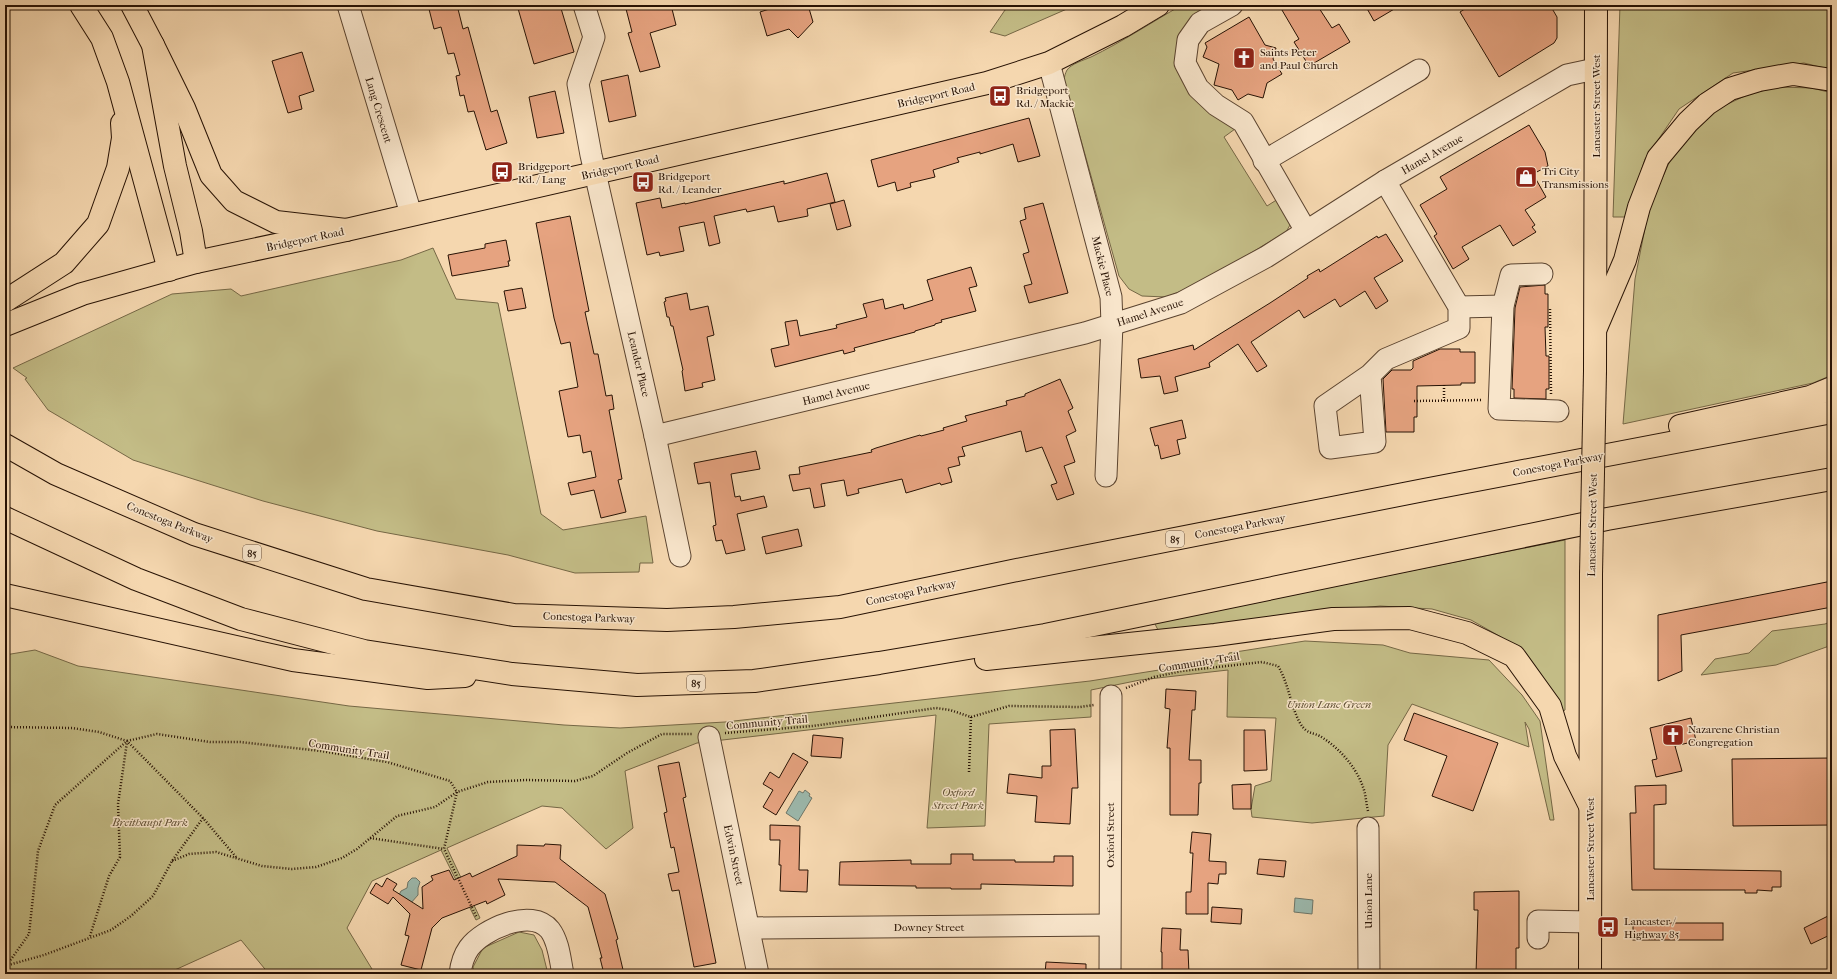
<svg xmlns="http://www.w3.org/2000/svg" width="1837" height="979" viewBox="0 0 1837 979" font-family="'IM FELL French Canon',serif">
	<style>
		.green { fill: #c3bc86; stroke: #756745 }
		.water { fill: #9cb9ad; stroke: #6d7669 }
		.building { fill: #e6a380; stroke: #271204 }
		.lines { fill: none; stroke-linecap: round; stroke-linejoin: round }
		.minor-casing { stroke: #5a432f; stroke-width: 23 }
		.major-casing { stroke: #271204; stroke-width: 24 }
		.highway-casing { stroke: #271204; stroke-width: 24 }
		.path { stroke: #271204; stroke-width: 2.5; stroke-dasharray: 1 2; stroke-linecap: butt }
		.minor { stroke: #f8e5cb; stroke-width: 21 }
		.major { stroke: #f5d7af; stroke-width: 22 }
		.highway { stroke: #f5d7af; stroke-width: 22 }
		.major-bridge-casing { stroke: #271204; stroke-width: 24; stroke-linecap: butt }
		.major-bridge { stroke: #f5d7af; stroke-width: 22 }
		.labels { text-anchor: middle; stroke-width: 3; stroke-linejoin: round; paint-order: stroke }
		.shield { fill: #f8e5cb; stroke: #665140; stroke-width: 1 }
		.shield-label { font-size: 10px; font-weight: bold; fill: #271204 }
		.poi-label { font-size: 11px; fill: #271204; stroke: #f8e5cb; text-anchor: start }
		.street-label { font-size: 11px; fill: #271204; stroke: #f8e5cb }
		.park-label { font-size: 11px; font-style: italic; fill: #5e4e32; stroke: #f8e5cb }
	</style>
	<rect width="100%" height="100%" fill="#f5d7af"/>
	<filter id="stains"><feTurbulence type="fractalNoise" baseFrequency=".005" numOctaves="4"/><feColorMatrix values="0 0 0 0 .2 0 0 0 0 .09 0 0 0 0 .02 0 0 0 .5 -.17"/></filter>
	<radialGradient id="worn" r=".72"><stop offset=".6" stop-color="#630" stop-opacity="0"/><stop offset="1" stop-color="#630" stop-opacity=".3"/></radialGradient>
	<g class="green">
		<polygon points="1013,5 1076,5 1005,36 990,32 1005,10"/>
		<path d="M1182,5h22l2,4 -25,29 38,81 16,10 -11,8 43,69 11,-7 10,16 2,10 -4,7 -89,53 -31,12 -24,-1 -13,-7 -10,-13 -47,-168c-5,-12 -12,-25 -5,-38 4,-6 17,-10 24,-13 31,-15 61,-35 91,-52z"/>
		<polygon points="1620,5 1832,5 1832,70 1804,63 1733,73 1679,109 1645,159 1626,217 1613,217"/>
		<polygon points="1779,87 1812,88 1832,93 1832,375 1813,383 1623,424 1635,279 1649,208 1673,154 1692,131 1717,109 1749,94"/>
		<polygon points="433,248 456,299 498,303 541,514 563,530 646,516 653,563 640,563 639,572 575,573 508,555 377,531 263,501 133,460 48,410 25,379 27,378 13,368 172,294 231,289 241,296 401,260"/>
		<polygon points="1565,540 1565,710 1559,714 1529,661 1501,637 1471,620 1432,609 1380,606 1158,630 1154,622"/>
		<polygon points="1832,621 1832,645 1776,665 1701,675 1715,659 1749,653 1772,631 1825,624"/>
		<polygon points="1305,641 1383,645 1410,653 1489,660 1522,695 1540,721 1554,820 1550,820 1529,729 1525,722 1529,747 1412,704 1388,745 1384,816 1312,823 1252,817 1251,809 1255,786 1271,781 1276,718 1227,717 1228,670 1140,680 1091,690 1091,717 989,724 985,826 927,828 936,715 697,743 625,771 633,828 606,849 562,808 542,806 447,848 480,918 476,920 441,850 372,881 347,928 375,974 269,974 241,940 166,974 5,974 5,655 35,650 78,666 349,706 564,725 620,728 725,722 1090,681 1228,659 1229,653"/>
		<polygon points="519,932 534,935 542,950 548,974 474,974 473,967 483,948"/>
	</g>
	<g class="water">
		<polygon points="805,790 810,794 809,796 812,798 798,821 786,813 799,791 803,793"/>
		<polygon points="412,878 416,878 420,882 418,888 418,895 410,904 399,895 401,891 407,888 408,882"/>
		<polygon points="1295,898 1313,900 1312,914 1294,912"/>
	</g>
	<g class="building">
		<polygon points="428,5 457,5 463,29 468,27 491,112 497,110 507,143 486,150 474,111 468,112 464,95 460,96 456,76 460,75 454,53 448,54 441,27 434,29"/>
		<polygon points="517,5 560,5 574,52 534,64"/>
		<polygon points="625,5 671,5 676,25 650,33 660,67 640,72 628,33 632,32"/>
		<polygon points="782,5 808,5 813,22 798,38 789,29 767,36 760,12"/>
		<polygon points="1279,5 1317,5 1332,28 1339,24 1350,42 1309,66 1294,42 1299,39"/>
		<polygon points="1365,5 1401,5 1374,21"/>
		<polygon points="1471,5 1550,5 1557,17 1557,38 1554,43 1499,77 1460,12"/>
		<polygon points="1249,17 1265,45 1276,48 1273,59 1282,74 1267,83 1263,98 1248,94 1238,100 1232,90 1214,85 1219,64 1203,57 1207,47 1205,43"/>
		<polygon points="302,52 314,91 299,96 302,109 288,113 272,61"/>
		<polygon points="628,75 636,116 609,122 601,81"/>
		<polygon points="555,91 564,133 537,138 529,97"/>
		<polygon points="1029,118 1040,156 1018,162 1013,144 980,154 980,152 957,158 959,162 933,170 935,177 910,183 911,187 897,191 895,182 878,187 871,160"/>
		<polygon points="1529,125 1545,152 1548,166 1533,174 1546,197 1525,210 1535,225 1532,227 1536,232 1513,246 1500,225 1462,247 1469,259 1453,269 1434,236 1437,234 1420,205 1447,189 1440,177"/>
		<polygon points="827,173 835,202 807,209 808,216 778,222 774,206 747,212 746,209 714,216 720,243 709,246 704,222 679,227 684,251 660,256 659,252 647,255 636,203 660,198 662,208 685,203 685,204 784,181 784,184"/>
		<polygon points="844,200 851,226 837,230 830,204"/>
		<polygon points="1043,203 1068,293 1029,303 1024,286 1032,284 1023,254 1029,252 1020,221 1026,219 1024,208"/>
		<polygon points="570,216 589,311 585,312 594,354 598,354 606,396 612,395 614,409 609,410 622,479 618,480 626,512 601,518 594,490 571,495 568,483 596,477 591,451 583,453 580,435 568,437 559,391 578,387 570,342 561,344 554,318 536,223"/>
		<polygon points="1386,234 1403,261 1374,278 1388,301 1376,309 1365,291 1340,307 1335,299 1304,318 1299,310 1251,342 1267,366 1257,372 1238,344 1209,363 1210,367 1175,377 1178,391 1164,394 1160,376 1141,378 1138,359 1193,345 1194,350 1270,303 1308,278 1307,276 1319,269 1320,272 1377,236 1378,238"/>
		<polygon points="506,240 510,261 508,261 509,266 452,276 448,255 485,248 485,244"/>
		<polygon points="971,267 977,286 969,288 976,311 941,320 942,322 935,324 935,325 915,331 915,332 854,348 855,351 844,354 843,350 775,367 771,349 789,345 785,322 797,320 800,336 837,328 836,325 867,317 863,304 883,299 885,309 903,304 904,309 933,300 927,280"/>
		<polygon points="1545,285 1545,294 1548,294 1548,327 1545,327 1546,356 1549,356 1549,389 1546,389 1546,399 1514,398 1514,389 1512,389 1515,308 1520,287"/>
		<polygon points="522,288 526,308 508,311 504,291"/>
		<polygon points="687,293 690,310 708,306 714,335 707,337 715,380 702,383 703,387 685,391 682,371 683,370 673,326 671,326 669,317 667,317 664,302 666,301 665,298"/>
		<polygon points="1440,349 1460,349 1460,352 1475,352 1475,383 1461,383 1461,385 1417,386 1417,417 1414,417 1414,432 1386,432 1383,379 1392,370 1411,370 1413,368 1413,361"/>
		<polygon points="1060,379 1073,408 1068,411 1076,431 1066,436 1075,462 1064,466 1074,494 1057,500 1051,485 1057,483 1042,447 1026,452 1021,431 962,447 965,456 958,457 960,465 948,468 952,482 941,485 940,483 906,493 902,479 858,489 859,493 847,496 844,480 821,484 825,506 814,508 810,488 793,491 789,475 800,474 799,467 872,452 871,450 876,448 920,435 921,436 944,430 943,428 967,421 965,416 1007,405 1006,401 1025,396 1025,394"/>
		<polygon points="1182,420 1186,438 1177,440 1180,454 1161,459 1158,445 1155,446 1150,428"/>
		<polygon points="756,451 760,469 731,474 735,497 740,496 741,501 764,496 767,507 737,514 745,550 726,554 722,540 716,541 713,526 716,525 710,482 698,484 694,463"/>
		<polygon points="798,529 802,546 766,554 762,537"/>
		<polygon points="1832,581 1832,607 1681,635 1682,671 1658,681 1658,615"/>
		<polygon points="1166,689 1196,691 1195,710 1192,710 1189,760 1201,760 1201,783 1199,783 1198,815 1170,815 1170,748 1167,748 1170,709 1165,708"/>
		<polygon points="1414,713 1498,743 1473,811 1432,796 1447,756 1404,740"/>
		<polygon points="1691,718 1696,741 1675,746 1682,771 1656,777 1652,760 1657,759 1650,728"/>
		<polygon points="1075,729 1078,788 1072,788 1070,824 1035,822 1037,796 1007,793 1009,774 1042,778 1042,766 1051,766 1050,730"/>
		<polygon points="1244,730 1265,730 1267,770 1244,771"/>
		<polygon points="813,735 843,738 841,758 811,756"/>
		<polygon points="793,753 808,762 776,815 763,807 773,790 763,784 770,772 779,778"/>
		<polygon points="1832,758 1832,825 1733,826 1732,759"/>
		<polygon points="679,762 686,797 683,798 716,963 694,967 679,890 672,891 668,874 679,872 674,847 671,848 664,813 667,812 658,766"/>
		<polygon points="1251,784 1251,809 1233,809 1232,785"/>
		<polygon points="1666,785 1666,804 1654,805 1654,869 1781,871 1781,887 1772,887 1772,891 1757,890 1757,893 1745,893 1745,890 1632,890 1630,813 1636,813 1635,786"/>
		<polygon points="770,825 800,826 799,870 808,870 807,892 780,891 781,865 779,865 780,840 770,840"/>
		<polygon points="1192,832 1211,834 1209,861 1226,862 1226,874 1219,874 1218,884 1208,883 1208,914 1186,914 1186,892 1191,892 1193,853 1190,853"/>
		<polygon points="545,844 561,845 560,859 605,894 618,939 616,940 624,974 604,974 600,958 602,958 588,907 555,882 498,879 505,895 487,904 486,901 442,918 432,928 421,970 401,965 409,936 405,935 410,914 393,897 388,904 370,893 376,883 382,887 387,878 397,884 393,890 423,909 422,887 433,880 431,876 449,870 454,880 470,873 472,877 517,856 517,845 544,846"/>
		<polygon points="951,854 973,854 973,860 1015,860 1015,862 1054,862 1054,856 1073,856 1073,886 981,884 981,889 951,889 951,888 916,888 916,886 839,885 840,862 911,860 911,864 951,864"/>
		<polygon points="1259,859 1286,861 1284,877 1257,874"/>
		<polygon points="1519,891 1519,948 1516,948 1516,974 1476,974 1478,910 1474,910 1474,892"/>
		<polygon points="1212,907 1242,909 1241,924 1211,922"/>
		<polygon points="1832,914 1832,934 1811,944 1804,928"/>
		<rect x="1633" y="923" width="90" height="17"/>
		<polygon points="1162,928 1181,929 1180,950 1188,950 1189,974 1162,974 1162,952 1161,952"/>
		<polygon points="1046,962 1086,964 1086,974 1045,974"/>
	</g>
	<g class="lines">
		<g class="minor-casing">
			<g id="minor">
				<polyline points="348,5 411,214"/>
				<polyline points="584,5 594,37 578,84 591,155 655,436 680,556"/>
				<polyline points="1232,5 1200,23 1188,40 1185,63 1198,88 1216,105 1243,122 1306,231"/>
				<polyline points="1049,63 1111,297 1112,324 1106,476"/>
				<polyline points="1264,161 1419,70"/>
				<polyline points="1542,274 1511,275 1503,306 1499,409 1558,411"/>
				<polyline points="1459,307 1503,306"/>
				<polyline points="1370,375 1375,442 1330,448 1325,406 1370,375 1386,359 1459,328 1459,307 1385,181"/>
				<polyline points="655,436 1085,333 1181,303 1266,257 1385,181 1567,75 1595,69"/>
				<polyline points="709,737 758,974"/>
				<polyline points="1368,828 1369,974"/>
				<polyline points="749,928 1109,925"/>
				<polyline points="1538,938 1538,921 1590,922"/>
				<path d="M460,974c1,-9 4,-19 9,-26 14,-19 63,-41 81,-18 9,12 10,30 13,44"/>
				<polyline points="1110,974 1111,696"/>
			</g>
		</g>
		<g class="major-casing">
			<g id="major">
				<polyline points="5,325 82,294 196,262 346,230 987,83 1049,63 1123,26 1158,5"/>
				<polyline points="1595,371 1596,5"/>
				<polyline points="1590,974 1591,574"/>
			</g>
		</g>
		<g class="highway-casing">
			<g id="highway">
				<polyline points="81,5 102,38 118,82 169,270"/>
				<polyline points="132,5 153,45 175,166 191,231 196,262"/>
				<polyline points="153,45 184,108 211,175 234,201 276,222 346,230"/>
				<polyline points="5,301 64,263 98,224 118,168 123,138 122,123"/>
				<polyline points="1596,328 1625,260 1639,207 1658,158 1688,122 1707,104 1730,89 1759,80 1793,74 1832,80"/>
				<polyline points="1680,426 1810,397 1832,388"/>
				<polyline points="5,445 56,474 194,534 366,589 514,615 667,620 734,617 840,607 1012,571 1424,490 1832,412"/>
				<polyline points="5,518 136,579 241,619 364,651 512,674 637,685 754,681 879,663 1045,635 1607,519 1832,479"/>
				<polyline points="5,595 293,660 428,678 465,676"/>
				<polyline points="986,659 1215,635 1333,619 1410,618 1467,633 1514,656 1550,706 1565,756 1590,806"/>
			</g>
		</g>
		<g class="path">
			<polyline points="1550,309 1551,394"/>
			<polyline points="1414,401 1482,400"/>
			<polyline points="1444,401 1444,383"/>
			<path d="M1126,688l28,-11 28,-6 80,-9 16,4c11,18 12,39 22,57 8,13 13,8 23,15 17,11 33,29 40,49 3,8 3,16 5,24"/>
			<polyline points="5,727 72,728 99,732 127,741 203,818 236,857"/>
			<polyline points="725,733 813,726 936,708 950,710 971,717 1009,706 1080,707 1094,705"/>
			<polyline points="969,772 971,717"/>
			<polyline points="457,792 444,849 477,918"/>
			<polyline points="370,838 444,849"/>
			<polyline points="172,861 189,854 216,852 262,866 292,869 316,867 342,858 357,849 397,816 435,807 457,792 488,782 526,780 575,781 593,776 627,753 662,734 693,734"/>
			<polyline points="90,936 109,876 120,857 118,804 127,742"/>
			<polyline points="7,965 29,934 38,851 55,805 127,741 157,734 210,742 240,742 321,751 387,762 450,781 457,792"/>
			<polyline points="5,966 44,955 111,930 131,916 153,896 172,861 203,818"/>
		</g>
		<use href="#minor" class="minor"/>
		<use href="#major" class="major"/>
		<use href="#highway" class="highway"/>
		<g class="major-bridge-casing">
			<polyline id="major-bridge" points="1591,574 1595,371"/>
		</g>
		<use href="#major-bridge" class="major-bridge"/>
	</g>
	<defs>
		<g id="church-square" transform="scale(1.15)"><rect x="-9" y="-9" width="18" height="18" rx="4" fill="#8f2418" stroke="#f8e5cb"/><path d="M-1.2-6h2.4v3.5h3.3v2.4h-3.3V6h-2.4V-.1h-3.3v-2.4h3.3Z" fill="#fff"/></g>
		<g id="bus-square" transform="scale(1.15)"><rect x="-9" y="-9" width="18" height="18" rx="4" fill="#8f2418" stroke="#f8e5cb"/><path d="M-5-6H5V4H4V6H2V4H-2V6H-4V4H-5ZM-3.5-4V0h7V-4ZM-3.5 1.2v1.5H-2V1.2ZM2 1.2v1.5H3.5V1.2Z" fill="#fff"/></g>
		<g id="shop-square" transform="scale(1.15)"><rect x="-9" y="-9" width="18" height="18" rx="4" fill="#8f2418" stroke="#f8e5cb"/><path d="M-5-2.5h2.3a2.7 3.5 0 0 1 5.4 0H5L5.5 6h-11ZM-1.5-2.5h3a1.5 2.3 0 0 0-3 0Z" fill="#fff"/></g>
	</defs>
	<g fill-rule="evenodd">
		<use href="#church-square" x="1244" y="58"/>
		<use href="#bus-square" x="1000" y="96"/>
		<use href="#bus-square" x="502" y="172"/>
		<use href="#shop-square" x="1526" y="177"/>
		<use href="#bus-square" x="643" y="182"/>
		<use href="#church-square" x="1673" y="735"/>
		<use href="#bus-square" x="1608" y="927"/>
	</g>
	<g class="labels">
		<g class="shield">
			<rect x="1166" y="531" width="18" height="16" rx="3"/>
			<rect x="243" y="545" width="18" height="16" rx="3"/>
			<rect x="687" y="675" width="18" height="16" rx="3"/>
		</g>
		<g class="shield-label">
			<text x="1175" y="543">85</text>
			<text x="252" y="557">85</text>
			<text x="696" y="687">85</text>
		</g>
		<g class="poi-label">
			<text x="1260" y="56">Saints Peter<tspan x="1260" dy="13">and Paul Church</tspan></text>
			<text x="1016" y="94">Bridgeport<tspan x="1016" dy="13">Rd. / Mackie</tspan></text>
			<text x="518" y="170">Bridgeport<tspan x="518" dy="13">Rd. / Lang</tspan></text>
			<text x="1542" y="175">Tri City<tspan x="1542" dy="13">Transmissions</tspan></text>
			<text x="658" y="180">Bridgeport<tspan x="658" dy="13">Rd. / Leander</tspan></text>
			<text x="1688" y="733">Nazarene Christian<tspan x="1688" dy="13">Congregation</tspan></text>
			<text x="1624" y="925">Lancaster /<tspan x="1624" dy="13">Highway 85</tspan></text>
		</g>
		<g class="street-label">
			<text transform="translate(936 95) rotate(-13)" y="4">Bridgeport Road</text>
			<text transform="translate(1596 106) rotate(-90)" y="4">Lancaster Street West</text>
			<text transform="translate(379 110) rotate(73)" y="4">Lang Crescent</text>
			<text transform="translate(1432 154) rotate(-30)" y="4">Hamel Avenue</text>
			<text transform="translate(620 167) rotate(-13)" y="4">Bridgeport Road</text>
			<text transform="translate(305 239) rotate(-12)" y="4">Bridgeport Road</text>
			<text transform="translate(1103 266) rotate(76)" y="4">Mackie Place</text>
			<text transform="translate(1150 312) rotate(-18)" y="4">Hamel Avenue</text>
			<text transform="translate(639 364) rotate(77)" y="4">Leander Place</text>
			<text transform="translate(836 393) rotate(-14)" y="4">Hamel Avenue</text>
			<text transform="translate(1558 464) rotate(-11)" y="4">Conestoga Parkway</text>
			<text transform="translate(170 522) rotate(22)" y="4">Conestoga Parkway</text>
			<text transform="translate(1592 525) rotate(-89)" y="4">Lancaster Street West</text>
			<text transform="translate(1240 526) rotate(-11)" y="4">Conestoga Parkway</text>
			<text transform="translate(911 592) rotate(-12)" y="4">Conestoga Parkway</text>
			<text transform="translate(589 617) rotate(2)" y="4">Conestoga Parkway</text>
			<text transform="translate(1199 662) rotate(-9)" y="4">Community Trail</text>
			<text transform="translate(767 722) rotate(-5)" y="4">Community Trail</text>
			<text transform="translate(349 749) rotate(9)" y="4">Community Trail</text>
			<text transform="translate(1110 835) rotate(-90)" y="4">Oxford Street</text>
			<text transform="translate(1590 849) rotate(-90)" y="4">Lancaster Street West</text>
			<text transform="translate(734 855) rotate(78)" y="4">Edwin Street</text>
			<text transform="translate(1368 901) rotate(-90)" y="4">Union Lane</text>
			<text x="929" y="931">Downey Street</text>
		</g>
		<g class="park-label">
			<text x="1329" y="708">Union Lane Green</text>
			<text x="958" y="796">Oxford<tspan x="958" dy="13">Street Park</tspan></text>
			<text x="150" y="826">Breithaupt Park</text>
		</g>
	</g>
	<rect width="1837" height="979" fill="none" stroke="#f5d7af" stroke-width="20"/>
	<rect x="6" y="6" width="1825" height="967" fill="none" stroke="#271204" stroke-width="2"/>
	<rect x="10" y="10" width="1817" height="959" fill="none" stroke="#271204"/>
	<rect width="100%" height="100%" filter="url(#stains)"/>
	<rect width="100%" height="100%" fill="url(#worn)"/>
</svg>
